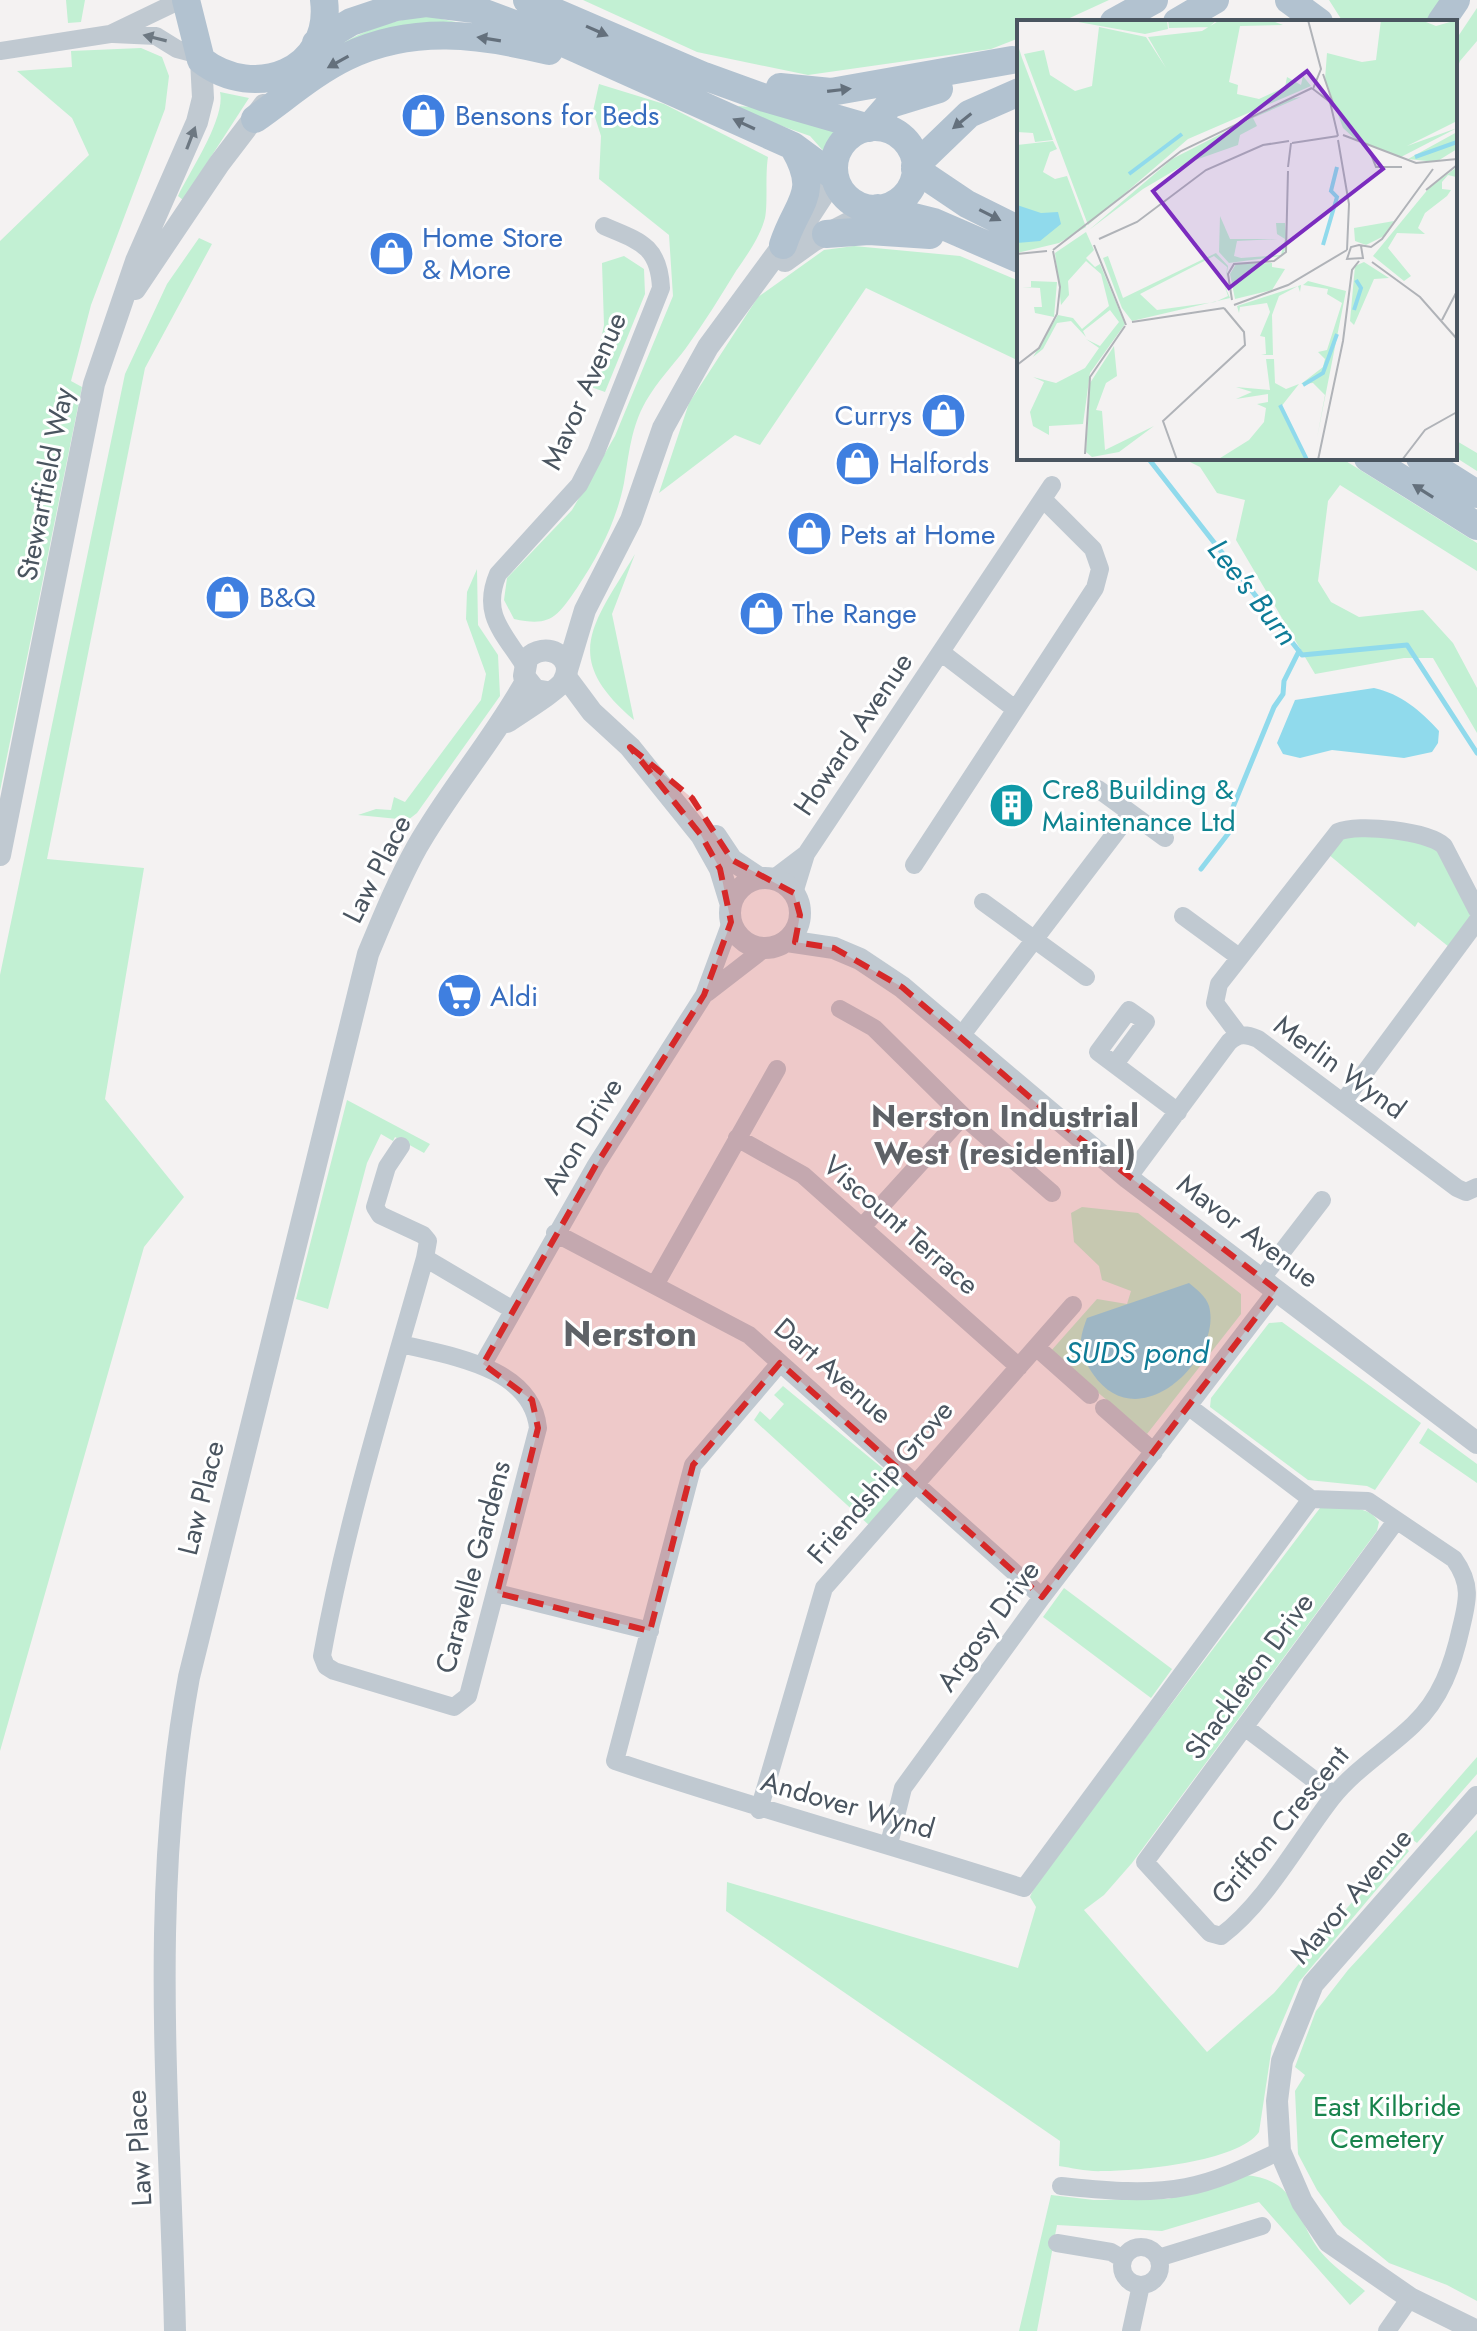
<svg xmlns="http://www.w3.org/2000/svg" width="1477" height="2331" font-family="Jost,sans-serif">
<rect width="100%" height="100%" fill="#f4f2f2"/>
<path fill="#c2f0d3" d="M66 0H85L81 22 68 23Z
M583 0H1109L1061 22H1019V38L991 49 808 75 697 52Z
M1329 0H1442L1425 22H1343Z
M1477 8V41L1460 61 1455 74V41Z
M428 16 470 25C404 25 384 26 323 55 357 33 387 20 428 16Z
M141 48 162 57 169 76 165 109 91 305 71 381 82 387 0 791V241L89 155 72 118 17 71 72 67 71 51Z
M599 84 664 104 768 157C765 175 768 204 765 218 760 237 747 255 736 271 720 297 704 323 686 348 673 365 657 382 646 401 631 427 629 454 624 483 616 522 599 555 577 588 557 617 551 627 514 619L504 600 507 578 572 510 615 436 673 296 669 235 599 179 601 136 593 111Z
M220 92 249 98 183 200 178 196C190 171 226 118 220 92Z
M738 106 751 107 842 134 831 144 827 155 810 136 748 114Z
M199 238 212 244 145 368 47 859 144 868 105 1099 184 1197 144 1247 0 1751V975L125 374 167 284Z
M854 246 960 256 1019 281V361L866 288 760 445 735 435 659 493 689 403 758 297 824 250Z
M624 256 644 269 645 294 605 392 591 387 604 325 602 263Z
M1455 440 1477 453V471L1455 457Z
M1182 458H1341L1477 543V571L1340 485 1328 501 1318 581 1331 602 1359 617 1423 610 1453 643 1477 688V733L1433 658H1404L1315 674 1236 540 1245 500 1217 493 1200 467Z
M635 554 612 614 634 720C560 657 593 625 635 554Z
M477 569 478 625 498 655 500 696 417 813 408 820 358 815 376 809 391 810 394 797 405 802 481 700 486 674 466 619 467 592Z
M1356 834 1427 841 1438 851 1470 912V919L1449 947 1418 922 1415 927 1328 854 1341 839Z
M347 1100 430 1144 424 1153 395 1137 393 1141 381 1134 367 1163 328 1309 296 1299Z
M1082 1207 1138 1213 1241 1294V1314L1147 1434 1050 1352 1097 1299 1127 1304 1131 1291 1102 1280 1099 1266 1074 1242 1071 1213Z
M1282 1322 1421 1423 1375 1490 1367 1486 1308 1480 1210 1407 1211 1398 1269 1323Z
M783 1386 904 1486 870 1526 754 1420 760 1411 770 1420 784 1404 774 1395Z
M1428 1428 1477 1464V1483L1419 1443Z
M1320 1508C1339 1508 1368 1503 1379 1522L1377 1531 1132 1863 1104 1895 1084 1910 1207 2052 1274 1993 1402 1844 1409 1851 1299 1982 1272 2046 1259 2132C1238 2162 1138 2171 1103 2171 1088 2172 1073 2168 1059 2166L1060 2141 726 1911 727 1882 1018 1968 1036 1907 1030 1897 1037 1881Z
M1064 1588 1172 1669 1151 1698 1043 1617Z
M1477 1757V1774L1417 1843 1408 1836Z
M1477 1830V2301L1447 2285 1389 2263 1343 2225 1317 2190 1298 2154 1295 2091 1305 2075 1295 2067 1316 2011 1348 1970Z
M1245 2175C1295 2180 1293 2209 1315 2244 1326 2262 1349 2277 1365 2291L1350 2305 1259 2202 1162 2231 1057 2225 1037 2331H1019L1051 2195 1094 2200 1168 2199Z"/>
<path fill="#90daec" d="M1374 688C1401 694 1420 710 1439 731L1438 743 1432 752 1404 758 1332 750 1300 758 1283 754 1277 743 1295 700Z
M1189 1283C1196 1289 1206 1296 1209 1306 1223 1357 1139 1441 1093 1374 1078 1352 1078 1342 1087 1318Z"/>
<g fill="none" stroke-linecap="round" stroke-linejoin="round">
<path stroke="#90daec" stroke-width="5" d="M1148 458 1302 655 1407 645 1477 753
M1201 869 1234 826 1233 807 1274 707 1283 694 1284 681 1299 651"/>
<path stroke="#c0c9d1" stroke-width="18" d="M113 34 156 36 177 49 196 54
M0 51 110 34 181 0
M942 653 1015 709
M524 665C503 632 481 614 498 574L579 485 596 452 661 288C659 245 639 241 604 226
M1098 789 1165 838
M914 865 1095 588 1100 569 1093 549 1043 499
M773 879 806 854 1052 485
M794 893 806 854
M983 902 1086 977
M1183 916 1239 957
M707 993 765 948
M840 1009 874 1028 963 1116 1052 1193
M1239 1035 1215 1003 1219 984 1338 832C1358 823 1428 831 1444 846L1477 910
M961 1036 1130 814
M1115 1064 1146 1022 1129 1010 1098 1052 1178 1112
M1343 1102 1477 921
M737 1138 803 1175 1019 1367
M401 1146 387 1167 375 1207 380 1215 423 1235 428 1241 425 1258 513 1310
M1128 1178 1229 1042C1239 1033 1246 1034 1258 1039L1457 1188 1466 1192 1477 1187
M863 1226 963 1116
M555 1233 749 1335 1042 1597
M1262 1278 1322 1200
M655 1285 777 1069
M401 1344C450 1356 532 1367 538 1428L468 1696 454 1707 334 1671 326 1666 322 1656C346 1522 388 1389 425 1258
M1036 1347 1090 1395
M780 1363 693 1465 615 1761C751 1807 888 1844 1024 1888L1311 1499
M483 1364 596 1165 704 995 731 922
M1188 1406 1311 1499 1368 1501 1454 1559C1472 1584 1468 1600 1461 1628 1453 1664 1441 1699 1413 1725 1387 1750 1355 1769 1332 1798 1297 1843 1266 1902 1221 1936L1210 1933 1145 1862 1396 1521
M1104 1408 1154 1452
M497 1593 650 1631
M1246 1728 1334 1795
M759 1810 824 1588 1073 1305
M889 1844 903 1788 1042 1597 1277 1290
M1061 2186C1102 2190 1145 2195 1186 2187 1219 2181 1250 2165 1280 2151
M1057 2243 1111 2252 1123 2259
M1122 2266a19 19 0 1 1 38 0a19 19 0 1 1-38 0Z
M1158 2258 1262 2226
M1131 2331 1141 2285
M1387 2331 1410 2298"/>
<path stroke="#c0c9d1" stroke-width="22" d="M785 261 813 241 878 208
M135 289 219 164 264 105
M567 670 585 610 631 520 663 428 708 347 783 245 799 232 835 177
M566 677 592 712 630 747 701 835 720 869 731 905
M507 722C517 715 561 688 564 680 577 656 544 640 527 659L524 676 535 690 547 692
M716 836 732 860 759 878
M0 855 94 384 136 261 197 122 203 98 201 60
M730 913a35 35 0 1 1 70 0a35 35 0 1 1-70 0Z
M787 941 834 948 860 959 902 987 1128 1178 1477 1443
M175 2331C170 2109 148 1898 189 1677L368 954C383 918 398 881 417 847 450 789 494 739 526 681
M1477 2331 1410 2298 1329 2242 1302 2202 1280 2151 1277 2101 1282 2061 1313 1984 1477 1797"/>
<path stroke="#b2c2d0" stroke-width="28" d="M186 0 201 60C255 102 333 71 324 0
M527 0 704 76 765 98 869 128
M1289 0 1319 22
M1114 22 1154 0
M1177 22 1215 0
M1441 22 1456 0
M316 43 351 22 396 7 426 3 474 9 559 41 793 146 835 177
M780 87 831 92 1012 60
M255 119C284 99 313 73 346 57 412 25 480 34 549 51
M834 168a41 41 0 1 1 82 0a41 41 0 1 1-82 0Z
M869 128 890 104 939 89
M915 166 969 114 1019 92
M915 169 967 204 1019 230
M878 208 934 222 1019 259
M826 234 869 231 930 235
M783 245C797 201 821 195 794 148
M1368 458 1477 526
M1420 458 1477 494"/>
</g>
<defs><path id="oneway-solid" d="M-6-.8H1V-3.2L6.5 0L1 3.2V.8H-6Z" transform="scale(2)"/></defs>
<g fill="#64707c">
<use href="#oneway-solid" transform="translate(597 31) rotate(24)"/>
<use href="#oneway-solid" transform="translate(489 39) rotate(-171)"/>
<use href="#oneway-solid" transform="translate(338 62) rotate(151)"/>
<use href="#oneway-solid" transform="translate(839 90) rotate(-7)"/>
<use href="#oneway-solid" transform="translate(962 121) rotate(141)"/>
<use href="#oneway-solid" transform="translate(744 124) rotate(-155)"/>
<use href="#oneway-solid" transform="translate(990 215) rotate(27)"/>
<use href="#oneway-solid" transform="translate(1423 491) rotate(-148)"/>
</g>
<g fill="#6d7882">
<use href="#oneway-solid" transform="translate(155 38) rotate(-166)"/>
<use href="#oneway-solid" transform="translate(191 138) rotate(-69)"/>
</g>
<path fill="#d62828" fill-opacity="0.2" stroke="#d62828" stroke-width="6" stroke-dasharray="16 10" stroke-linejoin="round" d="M630 747 692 798 732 860 794 893 800 915 795 942 834 948 902 987 1061 1124 1277 1290 1042 1597 780 1363 693 1465 650 1631 497 1593 538 1428 532 1400 483 1364 596 1165 704 995 731 922 720 869 701 835Z"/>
<defs>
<symbol id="shop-disc" viewBox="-11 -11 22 22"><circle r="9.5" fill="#3f7fe0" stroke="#fff"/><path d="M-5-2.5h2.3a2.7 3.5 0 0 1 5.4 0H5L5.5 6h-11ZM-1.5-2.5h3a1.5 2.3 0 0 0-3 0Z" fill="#fff"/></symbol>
<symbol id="building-disc" viewBox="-11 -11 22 22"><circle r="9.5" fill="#0f9aa8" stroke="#fff"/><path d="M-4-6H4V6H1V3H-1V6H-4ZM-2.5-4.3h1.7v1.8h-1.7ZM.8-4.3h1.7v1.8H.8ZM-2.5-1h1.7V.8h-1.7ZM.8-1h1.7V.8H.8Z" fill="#fff"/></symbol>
<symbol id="supermarket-disc" viewBox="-11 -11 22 22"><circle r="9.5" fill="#3f7fe0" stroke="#fff"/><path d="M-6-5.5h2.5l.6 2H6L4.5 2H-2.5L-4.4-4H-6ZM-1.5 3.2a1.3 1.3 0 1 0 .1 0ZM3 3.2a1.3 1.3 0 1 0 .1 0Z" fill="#fff"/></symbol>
</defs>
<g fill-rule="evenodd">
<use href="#shop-disc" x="398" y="90" width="51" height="51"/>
<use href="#shop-disc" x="366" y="228" width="51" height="51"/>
<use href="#shop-disc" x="918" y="390" width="51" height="51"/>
<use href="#shop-disc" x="832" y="438" width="51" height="51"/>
<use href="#shop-disc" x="784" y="508" width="51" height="51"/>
<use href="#shop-disc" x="202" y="572" width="51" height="51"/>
<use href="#shop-disc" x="736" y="588" width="51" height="51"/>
<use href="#building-disc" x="986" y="780" width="51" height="51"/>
<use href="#supermarket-disc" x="434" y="970" width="51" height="51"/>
</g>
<g text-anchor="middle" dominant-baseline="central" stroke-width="6" stroke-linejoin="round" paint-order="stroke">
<g font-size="28" fill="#366cbe" stroke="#fff" text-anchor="start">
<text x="455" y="115">Bensons for Beds</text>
<text x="422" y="237">Home Store<tspan x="422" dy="32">&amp; More</tspan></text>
<text x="912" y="415" text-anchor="end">Currys</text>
<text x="889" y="463">Halfords</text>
<text x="840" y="534">Pets at Home</text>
<text x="259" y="597">B&amp;Q</text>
<text x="792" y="613">The Range</text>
<text x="490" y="996">Aldi</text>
</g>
<g font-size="28" fill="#4a5560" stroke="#fff">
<text transform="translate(584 391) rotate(-66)">Mavor Avenue</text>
<text transform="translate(45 484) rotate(-79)">Stewartfield Way</text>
<text transform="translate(853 734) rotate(-56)">Howard Avenue</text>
<text transform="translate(377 869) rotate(-63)">Law Place</text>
<text transform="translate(1340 1067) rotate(36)">Merlin Wynd</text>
<text transform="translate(582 1136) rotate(-59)">Avon Drive</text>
<text transform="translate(901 1225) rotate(41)">Viscount Terrace</text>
<text transform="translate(1248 1231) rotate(37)">Mavor Avenue</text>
<text transform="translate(833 1371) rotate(41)">Dart Avenue</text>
<text transform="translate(880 1482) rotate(-49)">Friendship Grove</text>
<text transform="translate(201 1498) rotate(-76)">Law Place</text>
<text transform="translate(473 1567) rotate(-75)">Caravelle Gardens</text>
<text transform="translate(988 1626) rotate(-54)">Argosy Drive</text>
<text transform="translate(1249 1676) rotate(-54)">Shackleton Drive</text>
<text transform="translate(848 1805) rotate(16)">Andover Wynd</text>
<text transform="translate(1280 1825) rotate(-50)">Griffon Crescent</text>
<text transform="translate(1351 1896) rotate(-49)">Mavor Avenue</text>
<text transform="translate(139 2148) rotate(-93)">Law Place</text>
</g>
<g font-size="28" fill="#0d838f" stroke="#fff" text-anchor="start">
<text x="1042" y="789">Cre8 Building &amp;<tspan x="1042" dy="32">Maintenance Ltd</tspan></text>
</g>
<g font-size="28" fill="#18834c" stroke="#fff">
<text x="1387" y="2106">East Kilbride<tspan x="1387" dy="32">Cemetery</tspan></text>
</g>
<g font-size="30" font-style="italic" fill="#0e7c97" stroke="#fff">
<text transform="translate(1253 592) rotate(52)">Lee's Burn</text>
<text x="1137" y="1352">SUDS pond</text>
</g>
<g font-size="32" font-weight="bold" fill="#5e6267" stroke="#fff">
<text x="1005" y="1116">Nerston Industrial<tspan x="1005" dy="37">West (residential)</tspan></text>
</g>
<g font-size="36" font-weight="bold" fill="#5e6267" stroke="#fff">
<text x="630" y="1333">Nerston</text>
</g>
</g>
<g transform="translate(1017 20)">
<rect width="440" height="440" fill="#f4f2f2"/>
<path d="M50 0H150L151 9 128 14ZM151 0H200L192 7 152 8ZM203 0H253L266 5 223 6 212 62 221 65 220 74 242 79 268 67 270 57 284 65 286 56 294 66 171 119 71 205 7 34 27 30 33 55 58 71 75 66 82 7 129 17 149 48 131 17 185 11ZM364 0H404L419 6 440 0V101L390 126 440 108 384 137 338 119 326 108 308 59 310 33 345 42 359 40ZM0 22 5 38 36 120 18 122 16 113 0 112ZM284 77 236 98 240 106 223 115 221 125 170 143 126 169 72 210 155 139 272 79ZM440 112V129L419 142 391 139ZM36 121 40 129 33 132 26 152 38 159 50 156 69 207 42 223 0 233V125ZM440 147 439 157 431 155 425 162V169L434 170 430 176 408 193 401 208 408 214 380 213 371 228 394 256 387 261 356 236 412 168ZM203 196 213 219H261L220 221 217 236 224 238 264 235 268 219 260 214 259 203H268L270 226 265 236 212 243 202 232ZM377 201 367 216 349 225 338 221 337 208ZM69 212 77 230 69 238 78 247 83 244 108 304 73 353 66 404 32 406V415L16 406 13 392 27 362 16 357 39 363 68 348 82 328 69 319 83 326 102 302 93 290 66 311 69 317 54 301 40 303 26 329 16 337 41 295 56 298 65 309 92 286 84 254 69 241 51 261 52 275 44 285 38 233ZM199 233 211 246 209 259 210 247 197 236 123 274 140 290 198 282 211 276 207 264 213 278 115 301 105 288 86 238 91 236 106 278ZM347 242 372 258 357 259 337 305 333 301 338 246ZM255 243V247L268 249 255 270 218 279 213 254 219 244ZM14 261 40 262 37 297 18 293 17 287H25L23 268 5 267H14ZM291 261 329 271 300 418 308 375 296 363 284 364 306 347 308 339 301 332 310 330 325 283 310 274 311 269 286 265ZM284 265 283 272 281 266 262 276 255 295 256 335H244L249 334 248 317 243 316 253 292 250 283 223 287 222 293 220 286ZM97 326 100 356 89 363 79 390 85 391 88 430 137 406 102 432 75 437 69 432 73 363ZM249 339H257L258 363 269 369 282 364 263 388 291 440H200L232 420 247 402 249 388 240 384 251 382V374L219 379 235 372 219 367 253 370Z" fill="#c2f0d3"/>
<path d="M0 185 24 193 41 192 44 204 23 221 0 223Z" fill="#90daec"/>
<path fill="none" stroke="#90daec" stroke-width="4" d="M398 137 440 122M112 154 165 114M306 225 320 177 314 171 320 147M337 290 344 268 339 260M286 365 306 353 320 314M263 385 290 440"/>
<path fill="none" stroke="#b0b3b8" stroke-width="2" d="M291 0 304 49 296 69 313 82 321 116M306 54 316 83M326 115 399 143 440 139M321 120 332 184 330 230M275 123 321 116M353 132 359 147H385M271 147 274 123M409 170 440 145M82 219 120 202 189 150 246 125 272 121M77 225 109 305M344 226 346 238 330 239 334 227 342 225 354 227 365 219 416 149M36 230 164 131 295 68M0 234 30 231M355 242 403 277 440 319M215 280 211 254 217 244 257 241 269 232 271 151M217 285 271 265 330 230M425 300 440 271M115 302 207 288M0 345 22 328 40 294 43 267 36 231M68 434 73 357 108 306M0 439 76 440M160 440 146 401 228 325 227 312 207 288M301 440 326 321 335 250 342 241M385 440 408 410 440 392"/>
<path fill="#7b2cbf" fill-opacity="0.15" stroke="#7b2cbf" stroke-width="4" d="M290 51 366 149 212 268 136 171Z"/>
<rect width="440" height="440" fill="none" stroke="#4a5560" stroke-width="4"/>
</g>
</svg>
